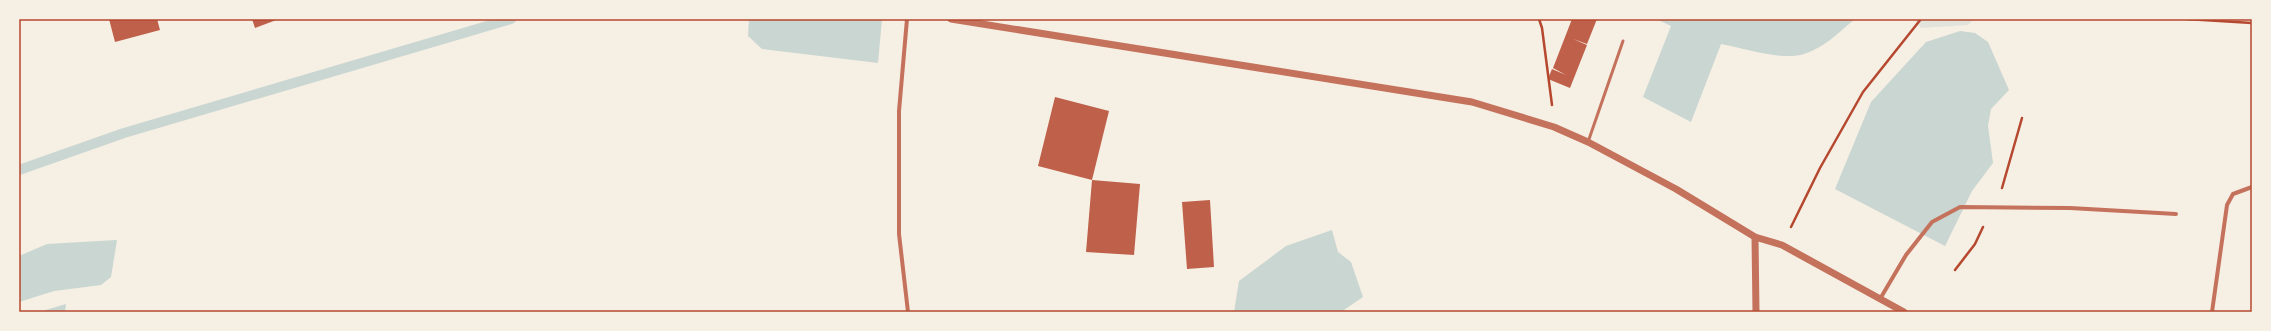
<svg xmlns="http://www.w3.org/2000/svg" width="2271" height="331" font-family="'Times New Roman',serif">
<rect width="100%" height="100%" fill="#f6efe4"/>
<path fill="#e2e4dc" d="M1914 19H1974L1968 25 1921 28Z"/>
<path fill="#c9d6d2" d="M749 19H882L878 63 762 49 748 36Z
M1656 19H1855C1839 32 1824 48 1804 54 1781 61 1744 48 1721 44L1691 122 1643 97 1671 26Z
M1960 31 1975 33 1988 42 2009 90 1991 109 1988 126 1993 163 1972 191 1945 246 1835 189 1871 102 1926 42Z
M1332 230 1338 252 1351 262 1363 297 1341 312H1234L1239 281 1286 246Z
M117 240 111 277 101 285 54 291 19 302V256L47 244Z
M66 304 65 312H39Z"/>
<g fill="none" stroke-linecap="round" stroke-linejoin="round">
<path stroke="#c9d6d2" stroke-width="10" d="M19 170 124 133 511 19"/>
</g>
<path fill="#bf614a" d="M109 19H157L160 30 115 42Z
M252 19H279L255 28Z
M1572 19H1597L1587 44 1573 39 1587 45 1570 88 1548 79 1552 69 1566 75 1553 68Z
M1055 97 1109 111 1092 180 1038 166Z
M1092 180 1140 184 1134 255 1086 252Z
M1210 200 1214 267 1187 269 1182 202Z"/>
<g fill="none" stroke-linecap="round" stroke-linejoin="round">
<path stroke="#b5482f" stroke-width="2.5" d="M1539 19 1542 28 1552 105
M2186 19 2252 23
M2002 188 2022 118
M1791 227 1820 168 1863 92 1921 19
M1955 270 1975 244 1983 227"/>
<path stroke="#c5725c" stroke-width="3" d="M1588 142 1623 41"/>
<path stroke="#c5725c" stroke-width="4" d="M907 19 899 111V234L908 312
M1880 299 1906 255 1932 222 1960 207 2070 208 2176 214
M2212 312 2227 205 2233 194 2252 187"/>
<path stroke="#c5725c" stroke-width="7" d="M951 19 1472 102 1554 127 1588 142 1676 189 1755 237 1782 245 1904 312
M1755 237 1756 312"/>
</g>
<rect width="2271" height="331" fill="none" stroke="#f6efe4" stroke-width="40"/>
<rect x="20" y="20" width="2231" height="291" fill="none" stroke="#b5482f" stroke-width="1.5"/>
</svg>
